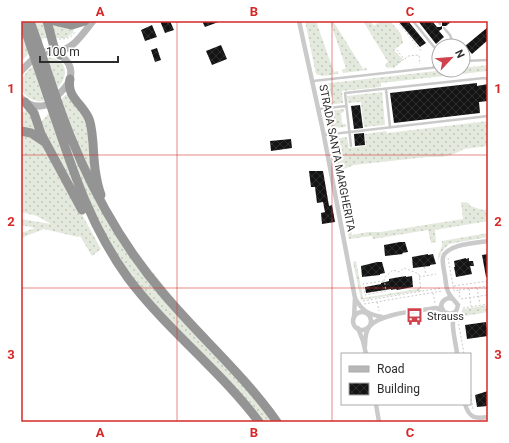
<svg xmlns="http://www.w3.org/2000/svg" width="509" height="443" font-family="Roboto,sans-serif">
<defs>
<pattern id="grass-dots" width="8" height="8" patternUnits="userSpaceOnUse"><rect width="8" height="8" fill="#e3e9dc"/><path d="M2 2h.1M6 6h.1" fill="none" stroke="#c3c8bd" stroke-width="1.8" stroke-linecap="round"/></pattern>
<pattern id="building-cross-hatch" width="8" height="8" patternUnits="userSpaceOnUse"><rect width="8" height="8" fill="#141414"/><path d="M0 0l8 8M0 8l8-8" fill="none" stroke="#2e2e2e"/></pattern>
</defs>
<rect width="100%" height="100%" fill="#fff"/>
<path fill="url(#grass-dots)" d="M35 21H44L49 38H44L41 40Z
M51 21 74 27 73 33 66 38H55Z
M305 21H316L334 72 338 71V74L322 76 316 74Z
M330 21H333L363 69 366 67 367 70 343 73 342 70 346 68Z
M363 21H370L374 26 380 21 391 22 401 34 403 43 394 50 403 60 394 67 387 68 385 64 388 62Z
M21 31 29 54 21 61Z
M46 57C68 58 70 75 57 89Z
M488 65V71L381 83V87L342 91 343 103 327 105 322 84 445 70H463V68Z
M33 66 44 101C31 103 17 93 23 78 25 73 29 69 33 66Z
M382 92 385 125 364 127 361 102 348 103 347 96Z
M68 94 87 120 93 179 84 161 61 100 64 96Z
M344 109V112L341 113 342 124H346V127L332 128 328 111Z
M27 110 30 115 37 131 21 128V113Z
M49 113 76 190 57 158 41 124V122Z
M488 121V146L464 149 454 154 442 157H427L354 165 341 170 340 172 352 235 368 232H381L463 219 461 202 469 203 470 206 483 210 488 209V221L435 230 436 242 431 243 428 230 373 239 372 236 349 239 334 160 341 159V155H338L334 139 346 137 347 138 349 148 366 146 365 134 386 131 387 133Z
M21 133H24L44 146 101 249 92 256 80 236 78 237 44 229 21 238V233L35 228 21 225V219L51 224 37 216 21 212Z
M66 142H68L99 206 274 422H263L159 309 127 271 97 221Z
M488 233V237L449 244 442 251 438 261C437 253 443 249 442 241Z
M356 261 363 298 417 289 420 287V291L361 300 353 262Z
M488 305V312L459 317 463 309Z"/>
<path fill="url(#building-cross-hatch)" d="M160 21H170L174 30 165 33Z
M202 21H221L205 27Z
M398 21H408L426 43 420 47Z
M418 21H432L437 27H440L442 26V22L444 21H452L446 26H442V29L439 31 444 37 436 44Z
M152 25 157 37 145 41 141 30Z
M488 27V40L472 54 465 46Z
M221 45 227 59 212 65 206 51Z
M157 48 161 60 155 62 151 50Z
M477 83V86L488 84V101L479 102 480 113 394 123 390 93Z
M360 105 363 128 354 129 351 106Z
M354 134 364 133 365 145 355 146Z
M291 139 292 148 271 151 270 141Z
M309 171H323L329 206 332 205 335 222 322 224 321 213 325 212 323 202 317 203 315 187H311Z
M400 242H405L408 252 402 253 403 254 385 256 384 245Z
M428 254V255L433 254 436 264 430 265V266L413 268 412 257Z
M488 254V277H486L482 255Z
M466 258V259L469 258V261H473L474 266H470L472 274 456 277 454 267H455L454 261Z
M377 262H382L385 273 380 274V275L362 277 361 266Z
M406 276V277L412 276 413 287 397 290 396 289 391 290V289L366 293 365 287 381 284V283L389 281V279L394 278Z
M486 322 488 336 467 339 465 325Z
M488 391V406L477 407 475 395Z"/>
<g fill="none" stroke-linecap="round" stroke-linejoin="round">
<path stroke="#cacaca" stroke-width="1" stroke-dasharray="2 2" stroke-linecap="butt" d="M397 21 422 52
M59 39C66 39 72 38 75 32
M72 58 74 52
M405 59 408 56 419 55 420 64
M393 68 404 59 396 49
M321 83 325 104
M327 112 332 131
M333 156 335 148 333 138
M448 258 454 291 459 290 460 299
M424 267 426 275
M419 277 436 274
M384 281 363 284 365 295 386 291 384 278 393 270 399 272 404 268 419 274 421 291
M454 286 488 281
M486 287 488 299
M477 288 480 304
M469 289 471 306
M459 290 488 286
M433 293 435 303
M461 299 487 295
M363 301 441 288
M377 302 379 311
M364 304 442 291
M463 308 488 304
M458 320 464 354
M470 391 473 409"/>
<path stroke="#cacaca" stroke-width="2.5" d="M413 21 435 48 439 51
M438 21 440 24
M444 28 450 35 454 46
M451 46V40
M463 61 488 60
M433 67 439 64
M313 81 439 67
M386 89 390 127
M319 109 346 106
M324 135 488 116
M351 146 345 93 484 78 488 79"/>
<path stroke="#cacaca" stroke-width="4.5" d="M299 21 323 131 355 298 354 318
M355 298C362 311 368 314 382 317
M453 299C446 292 446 284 445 276 444 270 442 263 443 257 447 244 476 243 488 241
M455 312 450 314 444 312 441 306C442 300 447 297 453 299L458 305C457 311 453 315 453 321 452 331 456 343 457 354
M353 321a9 9 0 1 1 18 0a9 9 0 1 1-18 0Z
M358 328 363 341 366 354
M365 346C365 340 365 331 370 326 381 313 419 311 436 308L442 310
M376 404 379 422
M465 404C469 418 475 419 488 417"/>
<path stroke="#b7b7b7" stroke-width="7" d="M45 52C61 50 76 65 69 81 67 86 63 90 59 94
M54 52C72 52 83 33 93 21
M21 71 31 61
M21 98C28 105 36 108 46 105"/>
<path stroke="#949494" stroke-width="9" d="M22 21 31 47
M30 21 37 41
M47 21 54 47 60 55
M55 21 72 25 85 21
M70 79C66 97 83 104 89 119 92 127 92 135 93 143 94 161 95 178 101 195
M25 102 34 113 41 134 82 210
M60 109C84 176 116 238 163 293 200 337 244 375 277 422
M54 115C74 174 91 227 128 278 167 330 220 370 259 422
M21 131 31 133 43 141"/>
<path stroke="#949494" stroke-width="9" d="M37 41 60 109
M31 47 54 115"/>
</g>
<path fill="none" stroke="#d62828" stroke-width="1" stroke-opacity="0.55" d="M177 21V422M332 21V422M21 155H488M21 288H488"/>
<defs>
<symbol id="bus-bare" viewBox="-9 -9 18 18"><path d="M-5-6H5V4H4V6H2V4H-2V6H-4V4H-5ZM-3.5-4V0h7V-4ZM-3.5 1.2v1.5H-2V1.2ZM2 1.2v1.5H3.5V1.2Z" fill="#d0434c" stroke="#fff" stroke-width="2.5" paint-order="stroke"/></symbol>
</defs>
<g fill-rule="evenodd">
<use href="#bus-bare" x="402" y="304" width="25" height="25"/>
</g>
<g text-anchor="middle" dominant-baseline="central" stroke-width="4" stroke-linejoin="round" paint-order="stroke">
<g font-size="11" fill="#2d2d2d" stroke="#fff">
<text transform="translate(337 158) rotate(79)">STRADA SANTA MARGHERITA</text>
</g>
<g font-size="11" fill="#2d2d2d" stroke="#fff" text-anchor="start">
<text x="427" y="316">Strauss</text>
</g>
</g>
<rect width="509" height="443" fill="none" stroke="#ffffff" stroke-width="44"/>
<rect x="341" y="353" width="130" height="52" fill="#ffffff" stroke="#ababab"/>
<rect x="349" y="366" width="20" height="6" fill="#b7b7b7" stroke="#ababab"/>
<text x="377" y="373" font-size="12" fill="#2d2d2d">Road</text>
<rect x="349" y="383" width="20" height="12" fill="url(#building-cross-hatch)" stroke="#ababab"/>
<text x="377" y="393" font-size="12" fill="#2d2d2d">Building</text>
<g transform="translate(451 58) rotate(64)"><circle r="19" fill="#ffffff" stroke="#ababab"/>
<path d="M0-3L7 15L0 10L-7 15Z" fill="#d0434c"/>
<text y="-6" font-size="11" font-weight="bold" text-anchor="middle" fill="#2d2d2d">N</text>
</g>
<path d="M40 56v6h78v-6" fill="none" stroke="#2d2d2d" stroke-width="2"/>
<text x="46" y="56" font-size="12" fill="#2d2d2d" stroke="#ffffff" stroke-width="3" paint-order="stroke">100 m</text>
<rect x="22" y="22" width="465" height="399" fill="none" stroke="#d62828" stroke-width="1.5"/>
<g font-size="13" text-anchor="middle" font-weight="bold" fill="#d62828">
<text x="100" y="16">A</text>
<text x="254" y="16">B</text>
<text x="410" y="16">C</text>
<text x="11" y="93">1</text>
<text x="498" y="93">1</text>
<text x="11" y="226">2</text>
<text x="498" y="226">2</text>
<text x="11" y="359">3</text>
<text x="498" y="359">3</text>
<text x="100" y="437">A</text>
<text x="254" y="437">B</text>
<text x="410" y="437">C</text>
</g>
</svg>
